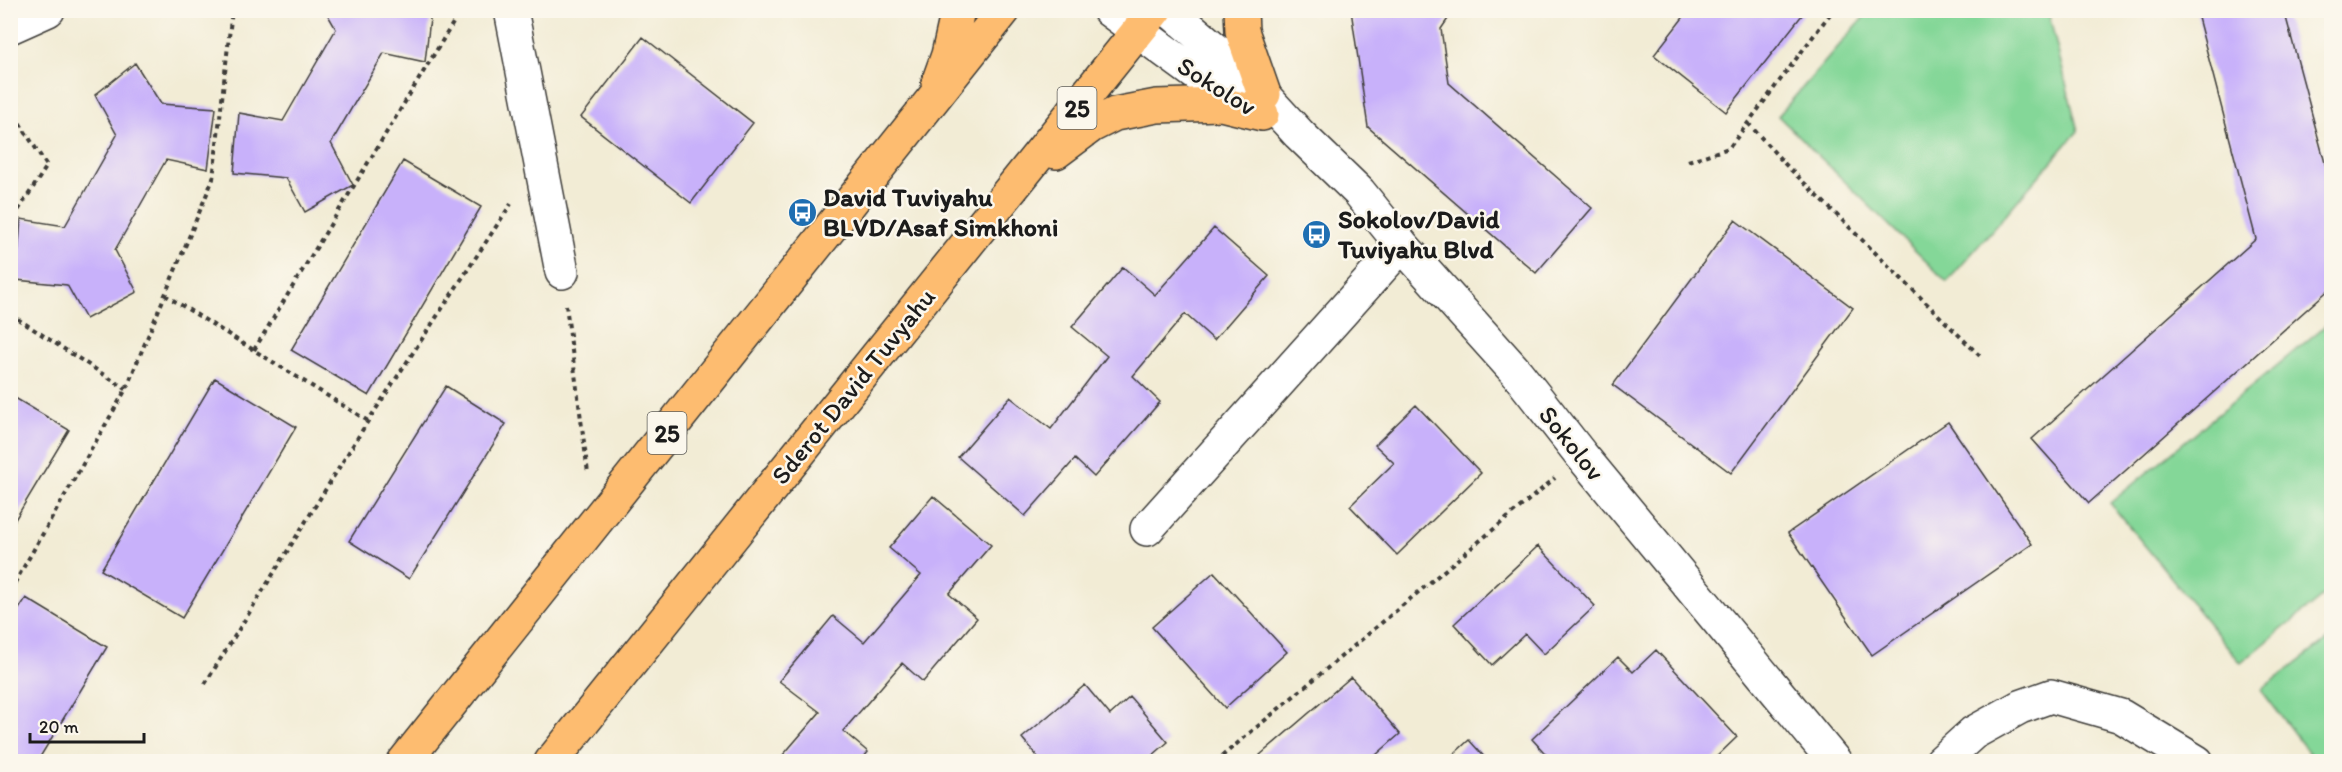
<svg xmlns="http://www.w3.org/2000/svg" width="2342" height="772" font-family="Itim,sans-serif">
<rect width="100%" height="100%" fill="#fbf7ec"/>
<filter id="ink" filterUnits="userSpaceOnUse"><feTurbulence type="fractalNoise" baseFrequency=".0167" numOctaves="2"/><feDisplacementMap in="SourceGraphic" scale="12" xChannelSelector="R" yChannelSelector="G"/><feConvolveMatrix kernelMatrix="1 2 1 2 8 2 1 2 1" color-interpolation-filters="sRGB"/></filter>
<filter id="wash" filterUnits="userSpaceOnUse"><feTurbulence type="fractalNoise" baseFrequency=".008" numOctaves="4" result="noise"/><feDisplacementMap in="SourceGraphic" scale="24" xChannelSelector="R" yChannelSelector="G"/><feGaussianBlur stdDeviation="1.35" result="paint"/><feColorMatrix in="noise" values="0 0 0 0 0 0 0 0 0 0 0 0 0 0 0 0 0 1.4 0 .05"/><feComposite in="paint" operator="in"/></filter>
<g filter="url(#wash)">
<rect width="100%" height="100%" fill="#f2ecd5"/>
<path fill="#84d798" stroke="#507a5a" stroke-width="1.5" d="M1869 11H2048L2078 131 1947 282 1778 116Z
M2331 321V589L2241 663 2110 503Z
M2331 637V761H2315L2261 690Z"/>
<g id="blocks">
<path fill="#c8b1fa" d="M325 10H431L425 62 384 53 331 143 353 185 305 212 286 178 234 173 239 113 283 121 336 29Z
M1351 10H1454L1441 29 1449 83 1592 208 1536 273 1368 127Z
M1689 10H1806L1726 112 1654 55Z
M2196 10H2284L2332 189V287L2089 503 2032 439 2256 239Z
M643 37 753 123 691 203 581 117Z
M135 63 161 104 216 108 208 169 166 160 115 250 137 292 86 319 67 285 16 280 21 219 65 226 117 135 95 95Z
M403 161 481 207 369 396 291 350Z
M1735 220 1853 308 1731 473 1613 385Z
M1214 228 1269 276 1214 340 1185 314 1133 376 1160 402 1094 477 1075 459 1025 516 958 457 1010 397 1051 429 1107 356 1072 327 1123 267 1155 295Z
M215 378 296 427 182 618 101 570Z
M446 386 506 424 409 579 349 541Z
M10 395 69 430 10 528Z
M1416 405 1481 473 1397 555 1350 506 1394 463 1375 445Z
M1948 422 2032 544 1872 655 1788 533Z
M933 496 991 545 949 594 977 618 923 682 902 663 843 731 868 752 860 762H777L820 712 779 681 833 616 864 642 921 575 889 548Z
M1538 546 1595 606 1544 654 1525 634 1492 665 1454 624Z
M1214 572 1287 652 1225 708 1152 627Z
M26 598 107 647 37 762H18L10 757V623Z
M1656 650 1737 737 1711 762H1553L1532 739 1618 657 1633 672Z
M1351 677 1400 734 1368 762H1266L1260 755Z
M1085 685 1110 715 1130 697 1168 742 1145 762H1042L1022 738Z
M1469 740 1489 762H1445Z"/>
</g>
</g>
<g filter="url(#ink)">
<use href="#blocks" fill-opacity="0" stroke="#3c3b38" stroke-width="1.5"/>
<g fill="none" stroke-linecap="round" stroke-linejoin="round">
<defs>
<path id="minor" d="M511 10 562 272
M1109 10 1225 95 1253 110
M1169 10 1242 72 1299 134 1359 192 1402 245 1517 373 1582 456 1835 762
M10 27 48 10
M1147 529 1402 245
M1941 762 1973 733 2020 707 2051 696 2121 716 2197 762"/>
<path id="highway" d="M1241 10 1242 31 1264 94
M938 83 948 55 958 10
M1056 152 1091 126 1115 114 1157 106 1221 104 1262 114
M404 762 1004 10
M551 762 1155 10"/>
</defs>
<use href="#minor" stroke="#3c3b38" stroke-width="36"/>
<use href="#highway" stroke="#3c3b38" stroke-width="36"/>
<path stroke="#3c3b38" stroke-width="4" stroke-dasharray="4.5 4.5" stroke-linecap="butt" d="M10 108 47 166 10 223
M1748 123 1785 164 1980 356
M1688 161 1729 148 1833 10
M165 295 368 421
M566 305 588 473
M10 314 126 389
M254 350 461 10
M10 591 126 389 213 179 232 10
M205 684 368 421 511 204
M1215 762 1555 478"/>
<use href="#minor" stroke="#fff" stroke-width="33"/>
<use href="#highway" stroke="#fdbc6f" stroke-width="33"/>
</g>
</g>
<defs>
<symbol id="bus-disc" viewBox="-11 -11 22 22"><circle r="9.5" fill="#1f6fb2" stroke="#fbf7ec"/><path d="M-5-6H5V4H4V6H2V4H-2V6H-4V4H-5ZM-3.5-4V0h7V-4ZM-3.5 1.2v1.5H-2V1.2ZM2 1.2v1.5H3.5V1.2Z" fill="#fff"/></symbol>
</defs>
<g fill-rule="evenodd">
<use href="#bus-disc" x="786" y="196" width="33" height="33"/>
<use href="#bus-disc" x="1300" y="218" width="33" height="33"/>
</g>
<g text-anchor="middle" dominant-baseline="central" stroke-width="5" stroke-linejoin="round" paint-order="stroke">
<g fill="#fbf7ec" stroke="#5f5e5a" stroke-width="1.5">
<rect x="1057.5" y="87" width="39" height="42" rx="4.5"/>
<rect x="647.5" y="412" width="39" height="42" rx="4.5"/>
</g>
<g font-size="24" font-weight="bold" fill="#1c1c1c">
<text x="1077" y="108">25</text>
<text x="667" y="433">25</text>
</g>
<g font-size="26" fill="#1c1c1c" stroke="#fbf7ec">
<text transform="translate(1217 86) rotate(32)">Sokolov</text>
<text transform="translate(853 386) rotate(-51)">Sderot David Tuvyahu</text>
<text transform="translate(1572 443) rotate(51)">Sokolov</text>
</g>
<g font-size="26" font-weight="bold" fill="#1c1c1c" stroke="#fbf7ec" text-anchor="start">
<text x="823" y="197">David Tuviyahu<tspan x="823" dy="30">BLVD/Asaf Simkhoni</tspan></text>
<text x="1338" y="219">Sokolov/David<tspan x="1338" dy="30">Tuviyahu Blvd</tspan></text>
</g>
</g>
<rect width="2342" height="772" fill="none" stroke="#fbf7ec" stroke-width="36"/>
<path d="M30 733v9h114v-9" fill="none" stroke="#1c1c1c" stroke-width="3"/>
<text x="39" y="733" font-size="18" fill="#1c1c1c" stroke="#fbf7ec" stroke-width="4.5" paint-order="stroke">20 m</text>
</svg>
